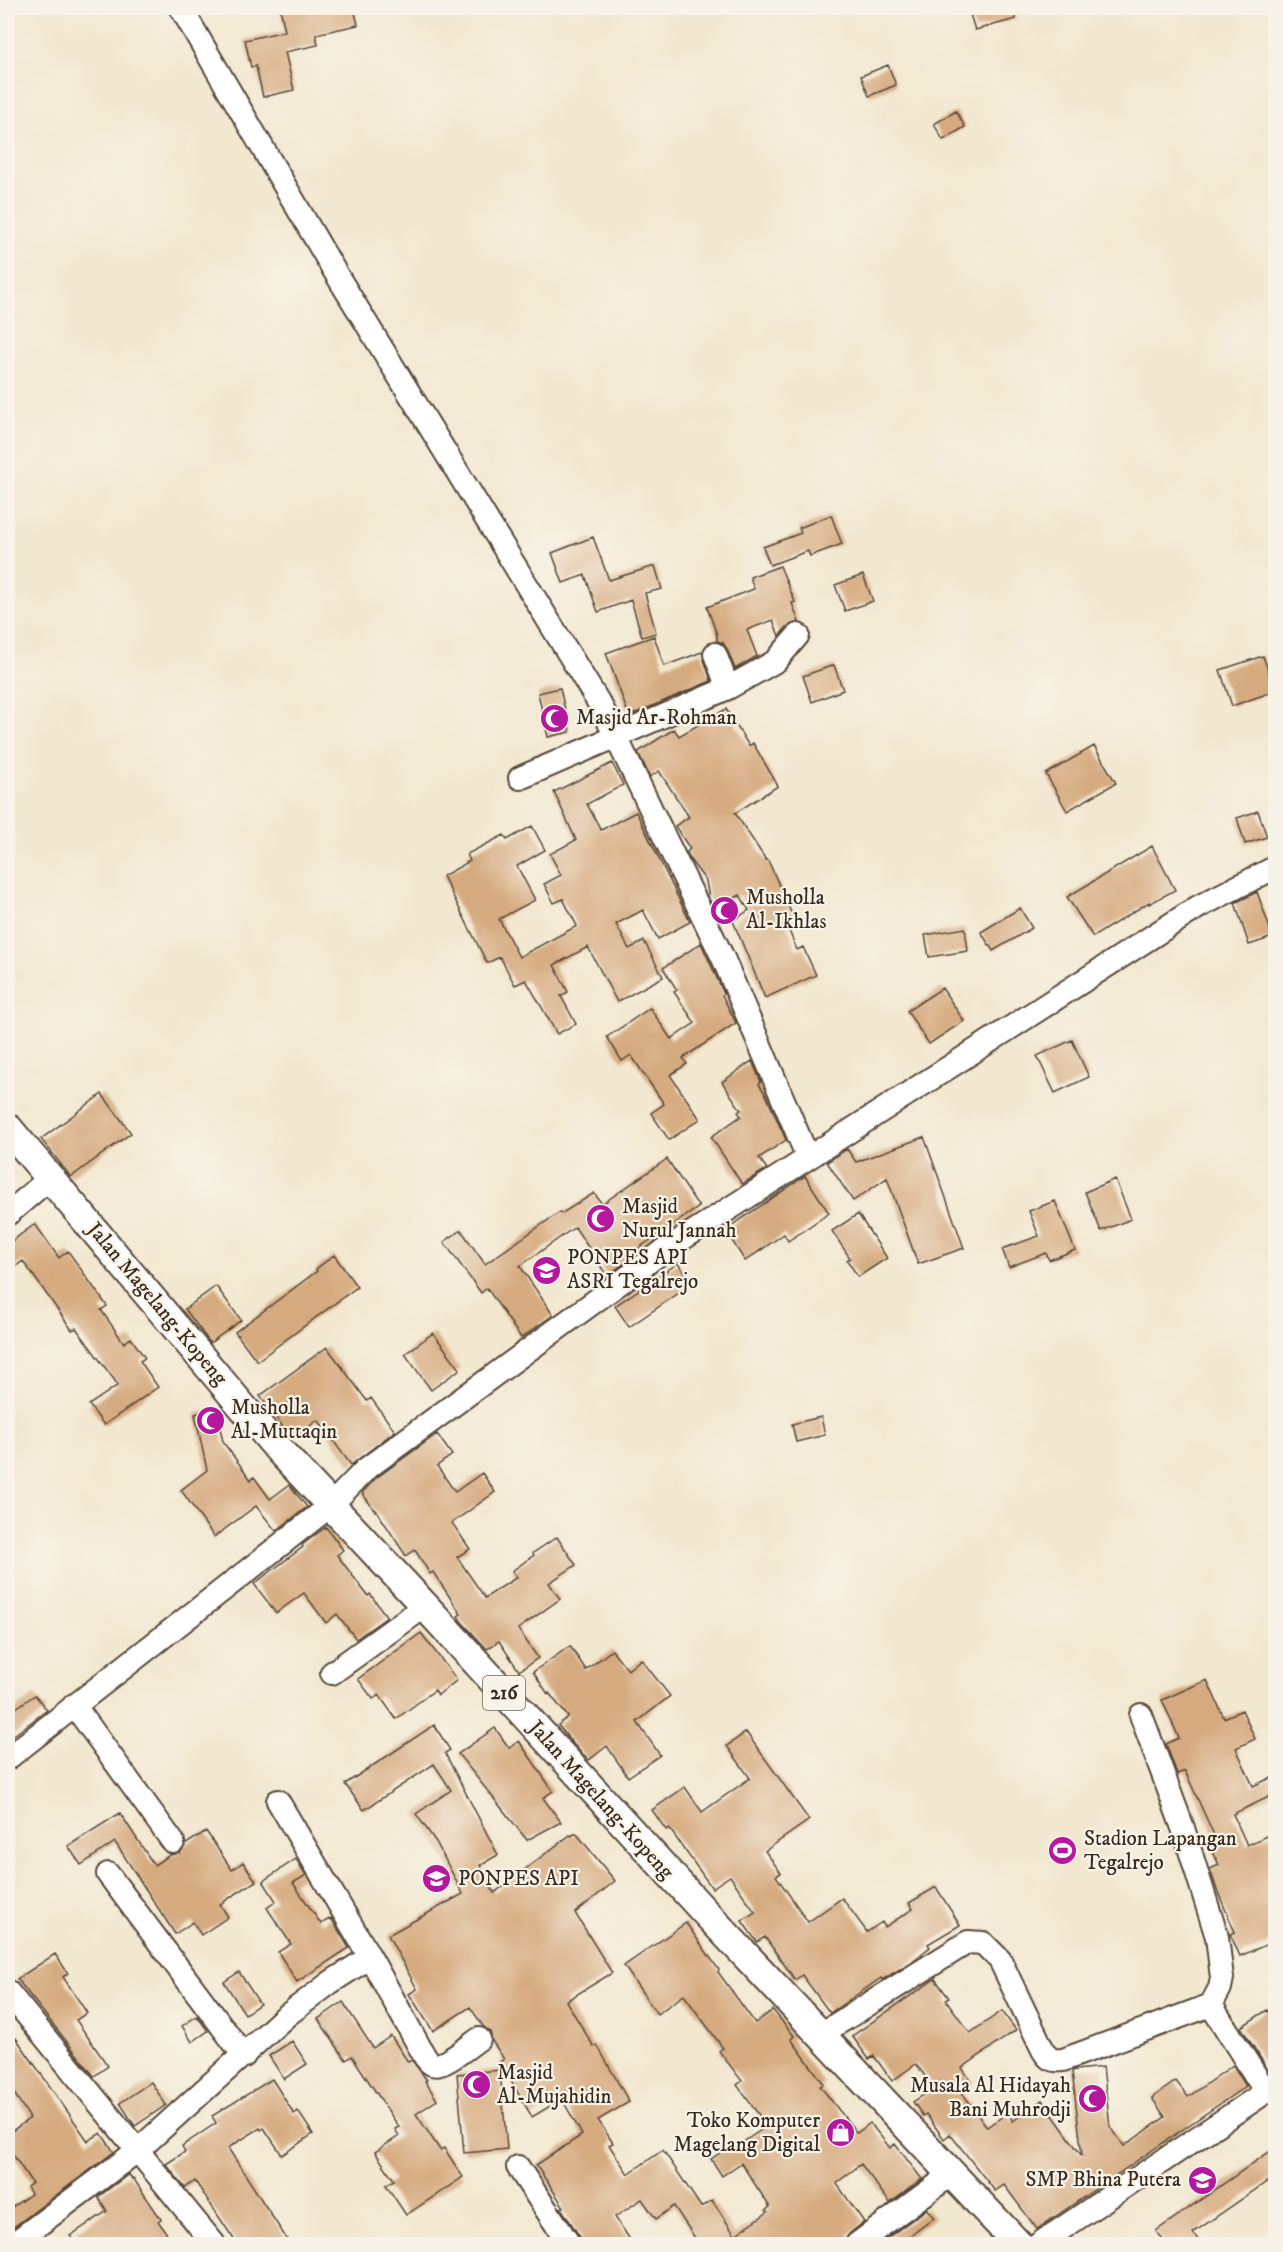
<svg xmlns="http://www.w3.org/2000/svg" width="1283" height="2252" font-family="'IM FELL DW Pica',serif">
<rect width="100%" height="100%" fill="#f7f3e8"/>
<filter id="ink" filterUnits="userSpaceOnUse"><feTurbulence type="fractalNoise" baseFrequency=".0167" numOctaves="2"/><feDisplacementMap in="SourceGraphic" scale="12" xChannelSelector="R" yChannelSelector="G"/><feConvolveMatrix kernelMatrix="1 2 1 2 8 2 1 2 1" color-interpolation-filters="sRGB"/></filter>
<filter id="wash" filterUnits="userSpaceOnUse"><feTurbulence type="fractalNoise" baseFrequency=".008" numOctaves="4" result="noise"/><feDisplacementMap in="SourceGraphic" scale="24" xChannelSelector="R" yChannelSelector="G"/><feGaussianBlur stdDeviation="1.35" result="paint"/><feColorMatrix in="noise" values="0 0 0 0 0 0 0 0 0 0 0 0 0 0 0 0 0 1.4 0 .05"/><feComposite in="paint" operator="in"/></filter>
<g filter="url(#wash)">
<rect width="100%" height="100%" fill="#f2e7cf"/>
<g id="blocks">
<path fill="#d6aa7f" d="M280 8H354L358 25 316 34 318 45 285 52 294 90 263 97 256 66 251 67 245 40 285 31Z
M968 8H1013L1016 19 975 30Z
M888 65 896 85 869 96 861 76Z
M956 111 965 127 943 140 934 124Z
M831 515 842 544 810 556 808 551 770 565 763 547 801 533 799 528Z
M593 537 609 580 655 566 662 589 645 593 656 633 642 637 631 600 598 612 585 575 563 583 552 553Z
M780 566 795 602 792 603 799 622 788 626 779 636 773 620 747 630 757 656 735 669 727 649 723 643 717 641V635L707 607 754 589 750 577Z
M863 575 873 601 845 611 835 585Z
M654 636 664 666 702 652 711 681 629 716 606 653Z
M1263 656 1275 691 1232 706 1220 670Z
M834 665 843 690 812 702 803 676Z
M560 688 570 732 548 737 538 693Z
M726 709 749 746 753 743 778 786 735 813 766 860H768L793 917 785 921 797 950 803 947 816 975 765 998 733 921 749 910 740 895 714 909 709 899 706 881 691 861 687 852 690 849 675 826 689 817 659 771 650 777 638 752 674 729 679 736Z
M1094 746 1116 783 1067 811 1046 774Z
M612 763 623 785 587 804 601 830 636 812 690 922 658 939 643 910 616 924 629 949 644 941 663 977 617 1002 588 947 554 965 568 992 561 996 576 1024 557 1034 526 980 515 985 500 957 487 963 443 876 470 861 467 854 504 835 507 840 532 826 545 850 517 866 535 900 499 919 519 957 577 926 563 899 554 903 544 884 561 875 550 854 576 840 554 792Z
M1258 811 1267 837 1245 844 1237 818Z
M1152 846 1175 890 1149 904V902L1093 937 1067 897Z
M1257 892 1273 937 1249 945 1235 903Z
M1020 908 1032 928 993 951 981 932Z
M965 928 968 951 929 957 925 935Z
M701 943 724 994 722 995 736 1023 683 1058 687 1064 670 1075 700 1119 669 1140 651 1113 664 1104 631 1055 622 1061 607 1037 650 1008 671 1039 695 1023 674 992 677 990 663 968Z
M942 988 964 1021 929 1044 907 1011Z
M1072 1040 1089 1077 1055 1093 1037 1056Z
M752 1061 761 1082 759 1084 766 1095 786 1140 759 1158 767 1169 742 1184 711 1137 741 1116 738 1112 741 1110 722 1082Z
M102 1094 131 1133 71 1177 41 1139Z
M924 1137 964 1248 918 1264 887 1178 853 1201 827 1162 847 1149 856 1162Z
M667 1159 699 1207 633 1252 635 1255 607 1276 575 1227 520 1266 553 1315 521 1338 487 1288 481 1293 444 1242 461 1230 485 1264 560 1212 561 1214 594 1193 602 1204Z
M805 1176 829 1213 788 1241 784 1234 745 1261 725 1230Z
M1115 1179 1131 1219 1101 1231 1085 1192Z
M1055 1201 1075 1250 1049 1260 1046 1253 1009 1267 1002 1249 1039 1236 1029 1211Z
M858 1214 887 1258 858 1277 847 1260 850 1258 832 1231Z
M35 1224 59 1258 68 1251 107 1306 101 1310 124 1343 131 1338 145 1358 140 1361 158 1387 104 1425 89 1405 118 1385 76 1328 72 1330 23 1261 8 1272V1244Z
M334 1255 357 1287 257 1361 235 1332 317 1271 316 1269Z
M678 1263 692 1284 629 1327 615 1306Z
M216 1286 241 1320 210 1343 185 1309Z
M433 1333 460 1369 431 1390 405 1354Z
M327 1347 367 1401 371 1398 395 1431 351 1465 318 1420 292 1439 260 1396Z
M216 1409 223 1442 251 1480 254 1477 270 1499 289 1485 307 1507 276 1531 256 1506 214 1537 181 1490 207 1470 195 1414Z
M821 1417 825 1435 796 1442 792 1424Z
M437 1434 452 1455 437 1466 455 1492 482 1473 495 1492 452 1523 470 1549 457 1557 485 1598 517 1577 512 1571 534 1555 533 1553 557 1537 576 1565 549 1583 560 1599 518 1629 538 1658 519 1671 499 1641 487 1649 461 1621 458 1616 461 1614 433 1572 430 1574 415 1550 406 1556 376 1510 375 1511 362 1493 375 1479Z
M326 1527 343 1550 337 1555 368 1596 370 1594 387 1617 356 1639 337 1614 326 1623 304 1593 276 1613 254 1584 303 1547 302 1545Z
M421 1633 457 1680 438 1695 435 1690 396 1719 379 1695 373 1699 358 1679Z
M570 1646 586 1670 612 1650 628 1670 641 1659 670 1696 637 1722 660 1755 628 1777 607 1746 589 1760 574 1745 558 1725 568 1717 549 1693 548 1694 533 1672Z
M1207 1680 1224 1718 1242 1710 1255 1739 1236 1748 1253 1786 1275 1776V1794L1233 1814 1247 1845 1275 1832V1941L1240 1956 1230 1934 1235 1932 1217 1890 1210 1869 1219 1865 1207 1838 1214 1835 1185 1771 1177 1774 1166 1744 1179 1738 1162 1700Z
M35 1695 47 1710 14 1735 8 1727V1696L16 1708Z
M434 1725 450 1750 445 1753 498 1855 480 1865 494 1893 570 1835 571 1836 576 1833 615 1881 575 1913 612 1973 566 2001 594 2047 597 2045 629 2102 598 2120 613 2143 609 2145 628 2174 663 2150 701 2207 712 2200 735 2235 768 2212 766 2210 770 2207 741 2163 722 2176 711 2159 726 2149 728 2152 767 2126 737 2085 742 2081 719 2051 723 2048 684 1995 657 2014 624 1966 686 1923 719 1970 718 1972 755 2023 773 2010 794 2036 791 2039 824 2084 820 2086 857 2133 870 2123 890 2148 895 2144 922 2179 890 2203 861 2164 838 2182 837 2184 864 2222 849 2234 844 2244H699L674 2206 656 2219 642 2199 615 2217 633 2244H582L580 2237 561 2208 564 2207 536 2165 582 2135 562 2099 532 2117 500 2062 504 2059 492 2041 490 2032 483 2026 470 2007 433 2031 409 1994 417 1989 388 1935 463 1894 436 1842 416 1814 451 1790 434 1764 364 1810 345 1784Z
M495 1728 509 1748 519 1741 553 1791 543 1798 561 1822 527 1840 458 1754Z
M746 1732 809 1820 765 1851 781 1873 776 1876 808 1922 842 1898 867 1932 882 1922 885 1927 913 1909 909 1903 936 1887 960 1925 928 1944 930 1947 910 1963 882 1980 881 1978 830 2013 802 1975 795 1980 765 1937 757 1942 742 1921 755 1912 730 1876 712 1888 669 1828 666 1830 652 1810 685 1787 702 1812 750 1778 727 1746Z
M120 1813 154 1865 170 1855 180 1853 186 1844 206 1831 232 1870 243 1862 256 1881 220 1904 228 1917 201 1935 193 1922 175 1934 115 1842 81 1865 68 1846Z
M296 1859 306 1875 293 1883 321 1924 331 1918 349 1948 297 1982 278 1952 291 1944 267 1908 276 1901 263 1881Z
M55 1954 68 1973 63 1977 87 2013 76 2020 108 2066 94 2076 17 1979Z
M239 1972 260 2004 245 2014 224 1982Z
M935 1979 949 1998 946 2000 970 2033 1002 2011 1016 2030 962 2068 972 2082 960 2090 987 2127 1008 2113 1013 2121 1042 2100 1082 2156 1072 2071 1076 2070 1103 2067 1110 2126 1124 2146 1165 2117 1152 2098 1176 2081 1188 2097 1233 2065 1246 2086 1037 2229 1004 2185 995 2191 950 2134 944 2139 926 2114 923 2116 913 2102 934 2088 916 2064 892 2081 874 2056 869 2059 852 2036Z
M343 2002 373 2048 391 2036 408 2062 412 2060 423 2075 427 2080 425 2081 437 2100 416 2114 440 2150 444 2148 463 2177 406 2215 386 2185 394 2180 375 2152 399 2136 395 2129 399 2127 352 2056 346 2060 318 2019Z
M1267 2010 1275 2022V2065L1268 2070 1241 2027Z
M197 2016 208 2031 192 2042 182 2026Z
M16 2038 88 2141 101 2133 114 2152 8 2231V2210L31 2194 27 2187 32 2183 8 2147V2134L30 2118 8 2084V2044Z
M292 2041 307 2064 284 2079 269 2056Z
M500 2070 507 2149 464 2153 457 2074Z
M272 2079 294 2114 298 2111 313 2134 282 2155 264 2128 261 2130 260 2128 228 2148 290 2244H237L195 2181 185 2188 166 2164 185 2152 182 2146 216 2123 212 2116Z
M151 2082 166 2105 135 2126 120 2103Z
M1275 2148V2176L1193 2233 1201 2244H1166L1156 2231Z
M129 2174 132 2179 133 2178 161 2219 158 2221 174 2244H76L70 2236 107 2211 98 2197Z
M927 2209 934 2218 899 2244H879Z"/>
</g>
</g>
<g filter="url(#ink)">
<use href="#blocks" fill-opacity="0" stroke="#564639" stroke-width="1.5"/>
<g fill="none" stroke-linecap="round" stroke-linejoin="round">
<defs>
<path id="minor" d="M181 8 335 272 602 708 723 958 808 1158
M728 688 776 661 798 635
M520 778 728 688 715 654
M8 1214 51 1177
M332 1673 425 1606
M74 1705 173 1842
M1141 1715 1183 1828 1217 1937 1222 1978 1220 1988 1211 2005
M8 1758 330 1506 366 1469 662 1252 1198 907 1276 867
M108 1874 244 2056
M370 1957 425 2057C427 2059 429 2063 432 2064 441 2070 470 2045 479 2039
M8 1992 214 2244
M1211 2005 1266 2092
M821 2034 968 1942 983 1943 1000 1960 1043 2050C1049 2060 1052 2061 1063 2060L1211 2005
M518 2167 569 2244
M13 2244 137 2151 286 2016 331 1982 370 1957 278 1801
M857 2244 953 2173
M1039 2244 1276 2085"/>
<path id="major" d="M8 1128 279 1450 425 1606 702 1909 1018 2244"/>
</defs>
<use href="#minor" stroke="#564639" stroke-width="26"/>
<use href="#major" stroke="#564639" stroke-width="32"/>
<use href="#minor" stroke="#fff" stroke-width="22"/>
<use href="#major" stroke="#fff" stroke-width="28"/>
</g>
</g>
<defs>
<symbol id="mosque-disc" viewBox="-11 -11 22 22"><circle r="9.5" fill="#b5179e" stroke="#f7f3e8"/><path d="M3.5-4.9A6 6 0 1 0 3.5 4.9A5 5 0 1 1 3.5-4.9Z" fill="#fff"/></symbol>
<symbol id="school-disc" viewBox="-11 -11 22 22"><circle r="9.5" fill="#b5179e" stroke="#f7f3e8"/><path d="M0-5L7-2L0 1L-7-2ZM-4 1L0 2.5L4 1V4Q0 6-4 4Z" fill="#fff"/></symbol>
<symbol id="stadium-disc" viewBox="-11 -11 22 22"><circle r="9.5" fill="#b5179e" stroke="#f7f3e8"/><path d="M0-5a6.5 5 0 1 0 0 10a6.5 5 0 1 0 0-10ZM-3.5-1.8h7v3.6h-7Z" fill="#fff"/></symbol>
<symbol id="shop-disc" viewBox="-11 -11 22 22"><circle r="9.5" fill="#b5179e" stroke="#f7f3e8"/><path d="M-5-2.5h2.3a2.7 3.5 0 0 1 5.4 0H5L5.5 6h-11ZM-1.5-2.5h3a1.5 2.3 0 0 0-3 0Z" fill="#fff"/></symbol>
</defs>
<g fill-rule="evenodd">
<use href="#mosque-disc" x="538" y="702" width="33" height="33"/>
<use href="#mosque-disc" x="708" y="894" width="33" height="33"/>
<use href="#mosque-disc" x="584" y="1202" width="33" height="33"/>
<use href="#school-disc" x="530" y="1254" width="33" height="33"/>
<use href="#mosque-disc" x="194" y="1404" width="33" height="33"/>
<use href="#stadium-disc" x="1046" y="1834" width="33" height="33"/>
<use href="#school-disc" x="420" y="1862" width="33" height="33"/>
<use href="#mosque-disc" x="460" y="2068" width="33" height="33"/>
<use href="#mosque-disc" x="1076" y="2082" width="33" height="33"/>
<use href="#shop-disc" x="824" y="2116" width="33" height="33"/>
<use href="#school-disc" x="1186" y="2164" width="33" height="33"/>
</g>
<g text-anchor="middle" dominant-baseline="central" stroke-width="4.5" stroke-linejoin="round" paint-order="stroke">
<rect fill="#f7f3e8" stroke="#73665b" stroke-width="1.5" x="483" y="1676" width="42" height="34" rx="4.5"/>
<g font-size="20" font-weight="bold" fill="#3b2a1e">
<text x="504" y="1693">216</text>
</g>
<g font-size="21" fill="#3b2a1e" stroke="#f7f3e8" text-anchor="start">
<text x="576" y="718">Masjid Ar-Rohman</text>
<text x="746" y="898">Musholla<tspan x="746" dy="24">Al-Ikhlas</tspan></text>
<text x="622" y="1207">Masjid<tspan x="622" dy="24">Nurul Jannah</tspan></text>
<text x="567" y="1258">PONPES API<tspan x="567" dy="24">ASRI Tegalrejo</tspan></text>
<text x="231" y="1408">Musholla<tspan x="231" dy="24">Al-Muttaqin</tspan></text>
<text x="1084" y="1839">Stadion Lapangan<tspan x="1084" dy="24">Tegalrejo</tspan></text>
<text x="458" y="1879">PONPES API</text>
<text x="497" y="2073">Masjid<tspan x="497" dy="24">Al-Mujahidin</tspan></text>
<text x="1071" y="2086" text-anchor="end">Musala Al Hidayah<tspan x="1071" dy="24">Bani Muhrodji</tspan></text>
<text x="820" y="2121" text-anchor="end">Toko Komputer<tspan x="820" dy="24">Magelang Digital</tspan></text>
<text x="1181" y="2180" text-anchor="end">SMP Bhina Putera</text>
</g>
<g font-size="21" fill="#3b2a1e" stroke="#f7f3e8">
<text transform="translate(157 1304) rotate(50)">Jalan Magelang-Kopeng</text>
<text transform="translate(601 1800) rotate(48)">Jalan Magelang-Kopeng</text>
</g>
</g>
<rect width="1283" height="2252" fill="none" stroke="#f7f3e8" stroke-width="30"/>
</svg>
